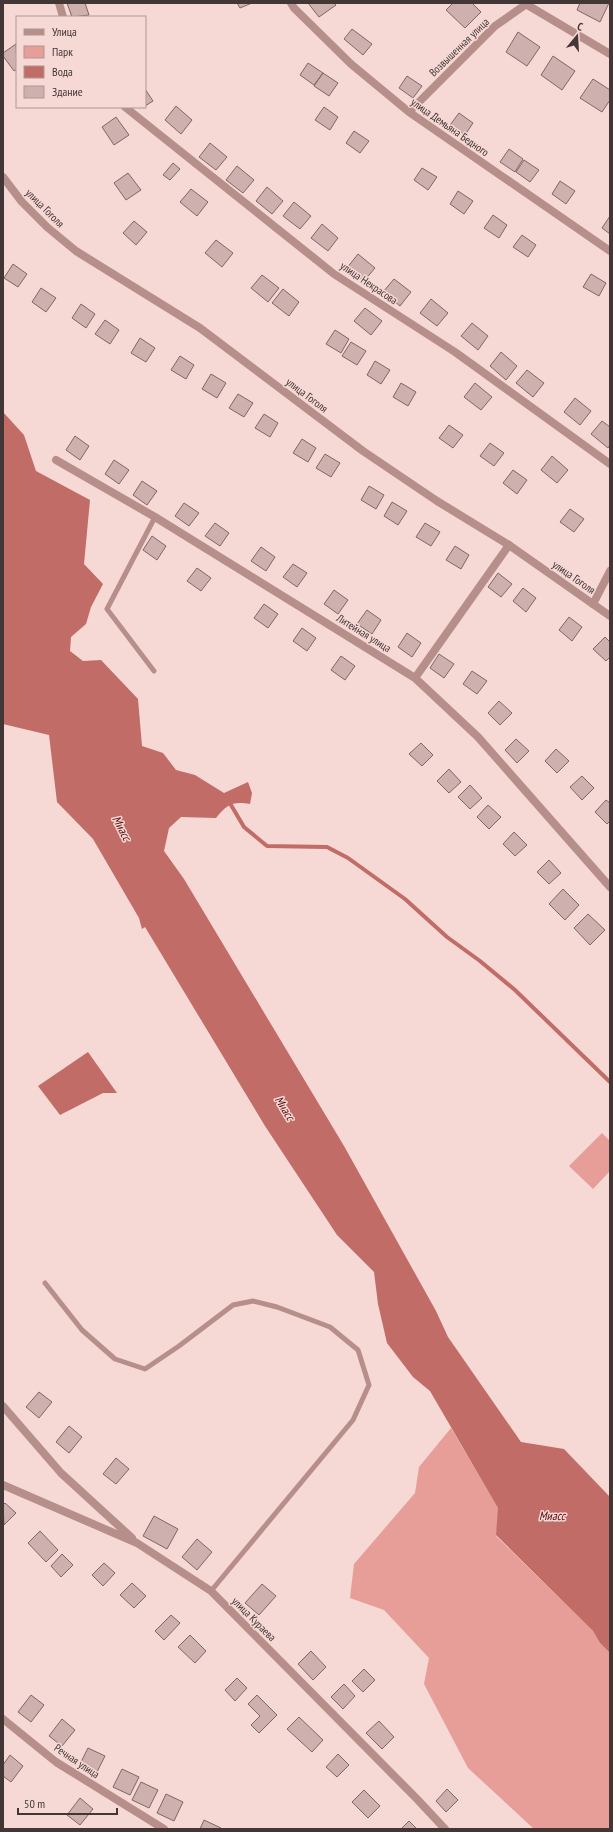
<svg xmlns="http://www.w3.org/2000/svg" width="613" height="1832" font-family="'PT Sans Narrow',sans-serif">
<rect width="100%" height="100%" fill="#f6d8d5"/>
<path fill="#e79e98" d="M602 1133 610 1141V1171L593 1189 569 1166Z
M451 1428 499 1509 496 1536 593 1631 600 1643 610 1653V1829H534L468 1768 424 1684 429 1658 384 1610 350 1598 354 1564 415 1493 419 1467Z"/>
<path fill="#c16c66" d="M3 412 24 435 36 471 90 500 84 564 103 584 91 607 86 624 71 637 70 651 83 661 101 660 138 699 142 746 163 753 176 770 195 775 224 793 248 782 252 793 250 804C233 801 227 804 216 818L181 817 169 828 164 851 184 879 344 1146 436 1311 448 1337 521 1442 564 1449 610 1497V1653L600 1643 593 1631 496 1535 498 1508 430 1391 413 1377 387 1343 378 1304 374 1272 337 1235 265 1126 145 927 142 929 139 918 93 839 57 802 49 735 3 724Z
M88 1052 117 1093H103L60 1115 38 1086Z"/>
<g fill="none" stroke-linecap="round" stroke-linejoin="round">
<path stroke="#c16c66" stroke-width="4" d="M231 805 244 827 267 846 327 847 348 858 405 899 447 937 480 961 515 990 610 1082"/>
</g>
<path fill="#ceb1ae" stroke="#806664" d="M67 3H85L89 15 72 17Z
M237 3H252L240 8Z
M308 3H334L336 5 319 17Z
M453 3H472L481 12 465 28 446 10Z
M580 3H609L600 22 577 10Z
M352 29 372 44 363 55 344 39Z
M518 32 540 47 527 66 506 52Z
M16 44 17 69 14 71 3 56V53Z
M553 56 575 71 562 90 541 75Z
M308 63 323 73 314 85 300 75Z
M323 73 338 83 329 96 314 86Z
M407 76 422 86 413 98 399 88Z
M593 79 610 90V100L602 112 580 98Z
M145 89 153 101 145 106Z
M176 106 192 120 181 134 165 120Z
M324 107 338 117 330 130 315 120Z
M459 113 473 123 465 135 450 125Z
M116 117 129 135 114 145 102 127Z
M354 131 369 141 360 153 346 143Z
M210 143 227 157 216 170 199 157Z
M509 149 523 159 515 172 500 162Z
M524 160 539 170 530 182 516 172Z
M173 163 180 169 170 180 163 175Z
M237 166 254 180 243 193 226 180Z
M422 168 437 177 428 190 414 180Z
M128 173 141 190 126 200 114 183Z
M560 181 575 191 566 204 552 194Z
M267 187 283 201 272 214 256 201Z
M191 189 208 202 197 216 180 202Z
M458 191 473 201 464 214 450 204Z
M294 202 311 216 300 229 283 216Z
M493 215 507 225 499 238 484 228Z
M610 216V234L602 228Z
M134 221 147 232 136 245 123 233Z
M322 224 338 238 328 251 311 238Z
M522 235 536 245 528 257 513 247Z
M216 240 233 253 222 267 205 253Z
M358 254 375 268 364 281 347 268Z
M13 264 27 274 18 287 4 278Z
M591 274 606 283 599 296 583 287Z
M262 275 279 288 268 302 251 288Z
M394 279 411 292 400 306 383 292Z
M41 288 56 298 46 312 32 302Z
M283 289 299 302 289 316 272 303Z
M431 299 448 313 437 326 420 313Z
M81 304 95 314 86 328 72 318Z
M365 308 382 321 371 335 354 321Z
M105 320 119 330 110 344 95 334Z
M472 323 488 336 478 350 461 336Z
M335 330 349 339 341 353 326 344Z
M140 338 155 348 146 362 131 353Z
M351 342 366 351 357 365 342 356Z
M501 352 517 366 506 380 490 366Z
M180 356 194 365 186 379 171 370Z
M375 361 390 370 381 384 367 375Z
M527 370 544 383 533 397 516 383Z
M211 374 226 383 217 398 202 389Z
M401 383 416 392 408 406 393 397Z
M475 383 492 397 481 410 464 397Z
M238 394 253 403 244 417 229 408Z
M575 398 591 411 580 425 564 412Z
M264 414 278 423 270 437 255 428Z
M602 421 610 427V445L608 448 591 434Z
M449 425 463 435 453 448 439 438Z
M75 436 89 446 80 460 66 450Z
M302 439 316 448 308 462 293 453Z
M490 443 504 453 494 466 480 456Z
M325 454 340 463 331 477 316 468Z
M552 456 568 470 557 483 541 470Z
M114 460 129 470 119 484 105 474Z
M513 470 527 480 517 494 503 483Z
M142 481 157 491 147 505 133 495Z
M369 486 384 495 376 509 361 500Z
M392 502 407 511 398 525 384 516Z
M184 503 199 513 189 526 175 516Z
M570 509 584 519 574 532 560 522Z
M215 523 229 533 220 546 205 536Z
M425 523 440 532 431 546 416 537Z
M152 536 166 546 157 560 143 550Z
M455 546 469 555 461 569 446 560Z
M261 547 275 557 266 571 251 561Z
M293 564 307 573 297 587 283 577Z
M197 568 211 578 201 591 187 581Z
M498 573 512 584 501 597 488 587Z
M523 588 536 598 526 612 513 601Z
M334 590 348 600 338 614 324 604Z
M264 604 278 614 268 628 254 618Z
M367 610 381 620 372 634 357 624Z
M569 617 582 627 572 641 559 630Z
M302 628 316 638 307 651 293 641Z
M407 633 421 643 412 657 398 647Z
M605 637 610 642V657L606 661 593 649Z
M439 654 454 664 444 678 430 668Z
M341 656 355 666 345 680 331 670Z
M472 671 487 681 477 694 463 684Z
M499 701 512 713 500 725 488 713Z
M516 739 529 751 517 763 505 750Z
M421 743 433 755 422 766 409 754Z
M556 749 569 761 557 773 545 761Z
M449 769 461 782 449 793 437 781Z
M582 776 594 788 582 800 570 787Z
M470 785 482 798 470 809 458 797Z
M606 800 610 803V821L607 824 595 812Z
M488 805 501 817 489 829 477 817Z
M514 832 527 845 515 856 503 844Z
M549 860 561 873 549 884 537 872Z
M563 889 579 905 565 920 549 904Z
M588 914 605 930 590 945 574 928Z
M39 1392 52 1402 39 1418 26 1407Z
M69 1426 82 1437 69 1453 56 1442Z
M116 1458 129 1469 116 1484 103 1474Z
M5 1503 16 1513 4 1525 3 1505Z
M154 1516 178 1529 167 1549 143 1536Z
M40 1531 58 1550 46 1562 28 1543Z
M197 1539 212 1552 197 1570 182 1557Z
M62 1554 73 1565 61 1577 51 1566Z
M104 1563 115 1573 103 1586 92 1575Z
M132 1583 146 1596 134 1608 120 1595Z
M262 1584 276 1596 259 1615 245 1603Z
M171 1615 180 1623 164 1640 155 1631Z
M190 1635 206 1651 195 1663 178 1647Z
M311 1651 326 1667 313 1680 298 1664Z
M364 1669 375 1680 363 1692 352 1681Z
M237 1678 247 1688 235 1701 225 1690Z
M344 1684 355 1696 343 1709 331 1697Z
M31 1695 44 1705 31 1722 18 1712Z
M257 1695 277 1715 259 1733 251 1725 260 1716 248 1704Z
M299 1717 323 1740 312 1752 287 1729Z
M62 1719 75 1730 62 1746 49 1736Z
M379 1721 394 1737 382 1749 366 1733Z
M88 1748 105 1756 96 1774 79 1766Z
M338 1754 349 1765 337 1777 326 1767Z
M10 1755 23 1766 11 1782 3 1776V1765Z
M122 1769 139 1777 130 1795 113 1787Z
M141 1782 158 1790 149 1808 132 1800Z
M447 1789 458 1800 446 1812 436 1801Z
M364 1790 380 1806 368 1818 352 1802Z
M166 1794 183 1802 174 1821 157 1813Z
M80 1798 93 1809 80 1825 67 1815Z
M204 1820 221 1828V1829H200Z
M409 1821 417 1829H401Z"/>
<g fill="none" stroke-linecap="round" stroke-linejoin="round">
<path stroke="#b68e8a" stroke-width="5" d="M154 671 107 609 155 517
M45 1283 82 1330 115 1359 145 1369 179 1346 233 1305 253 1301 277 1307 330 1327 358 1350 369 1385 353 1420 211 1591"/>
<path stroke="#b68e8a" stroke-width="8" d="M59 3 63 17
M291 3 294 8 351 64 409 112 610 251
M524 3 610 54
M125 107 334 274 455 352 610 464
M409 112 495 26 528 3
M56 460 155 517 415 678 478 737 610 887
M593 604 610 571
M415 678 509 545
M3 1406 61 1473 132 1538
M3 1485 137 1543 211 1591 417 1799 445 1829
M3 1719 56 1762 164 1829"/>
<path stroke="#b68e8a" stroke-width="8" d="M3 177 22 202 47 227 76 251 200 328 363 451 437 501 509 545 610 616"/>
</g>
<g text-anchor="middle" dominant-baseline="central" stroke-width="3" stroke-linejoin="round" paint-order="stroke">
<g font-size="11" fill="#433736" stroke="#f6d8d5">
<text transform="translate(459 47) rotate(-44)">Возвышенная улица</text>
<text transform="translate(450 127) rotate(35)">улица Демьяна Бедного</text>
<text transform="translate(45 208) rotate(45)">улица Гоголя</text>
<text transform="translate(369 283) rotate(34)">улица Некрасова</text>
<text transform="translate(307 395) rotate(37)">улица Гоголя</text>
<text transform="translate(574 577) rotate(35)">улица Гоголя</text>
<text transform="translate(364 633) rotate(32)">Литейная улица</text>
<text transform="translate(254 1619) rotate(45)">улица Кураева</text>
<text transform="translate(77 1761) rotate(34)">Речная улица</text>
</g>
<g font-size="12" font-style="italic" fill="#5b0c0f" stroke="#f6d8d5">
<text transform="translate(122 828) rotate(63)">Миасс</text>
<text transform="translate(285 1108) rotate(59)">Миасс</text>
<text x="552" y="1515">Миасс</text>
</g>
</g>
<rect width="613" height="1832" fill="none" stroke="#433736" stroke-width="8"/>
<rect x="16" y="16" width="130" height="92" fill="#f6d8d5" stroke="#ae9895"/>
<rect x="24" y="29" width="20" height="6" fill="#b68e8a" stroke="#ae9895"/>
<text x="52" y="36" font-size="12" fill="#433736">Улица</text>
<rect x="24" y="46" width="20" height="12" fill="#e79e98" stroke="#ae9895"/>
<text x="52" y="56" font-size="12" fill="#433736">Парк</text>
<rect x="24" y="66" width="20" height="12" fill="#c16c66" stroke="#ae9895"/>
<text x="52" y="76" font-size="12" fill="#433736">Вода</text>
<rect x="24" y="86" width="20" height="12" fill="#ceb1ae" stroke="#ae9895"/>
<text x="52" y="96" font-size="12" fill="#433736">Здание</text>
<g transform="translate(577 36) rotate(18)" stroke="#f6d8d5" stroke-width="3" paint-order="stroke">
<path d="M0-3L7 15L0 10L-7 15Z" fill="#433736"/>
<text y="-6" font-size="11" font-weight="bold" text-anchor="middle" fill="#433736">С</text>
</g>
<path d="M18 1808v6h99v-6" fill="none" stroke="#433736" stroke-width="2"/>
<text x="24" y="1808" font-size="12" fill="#433736" stroke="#f6d8d5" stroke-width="3" paint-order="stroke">50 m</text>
</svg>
